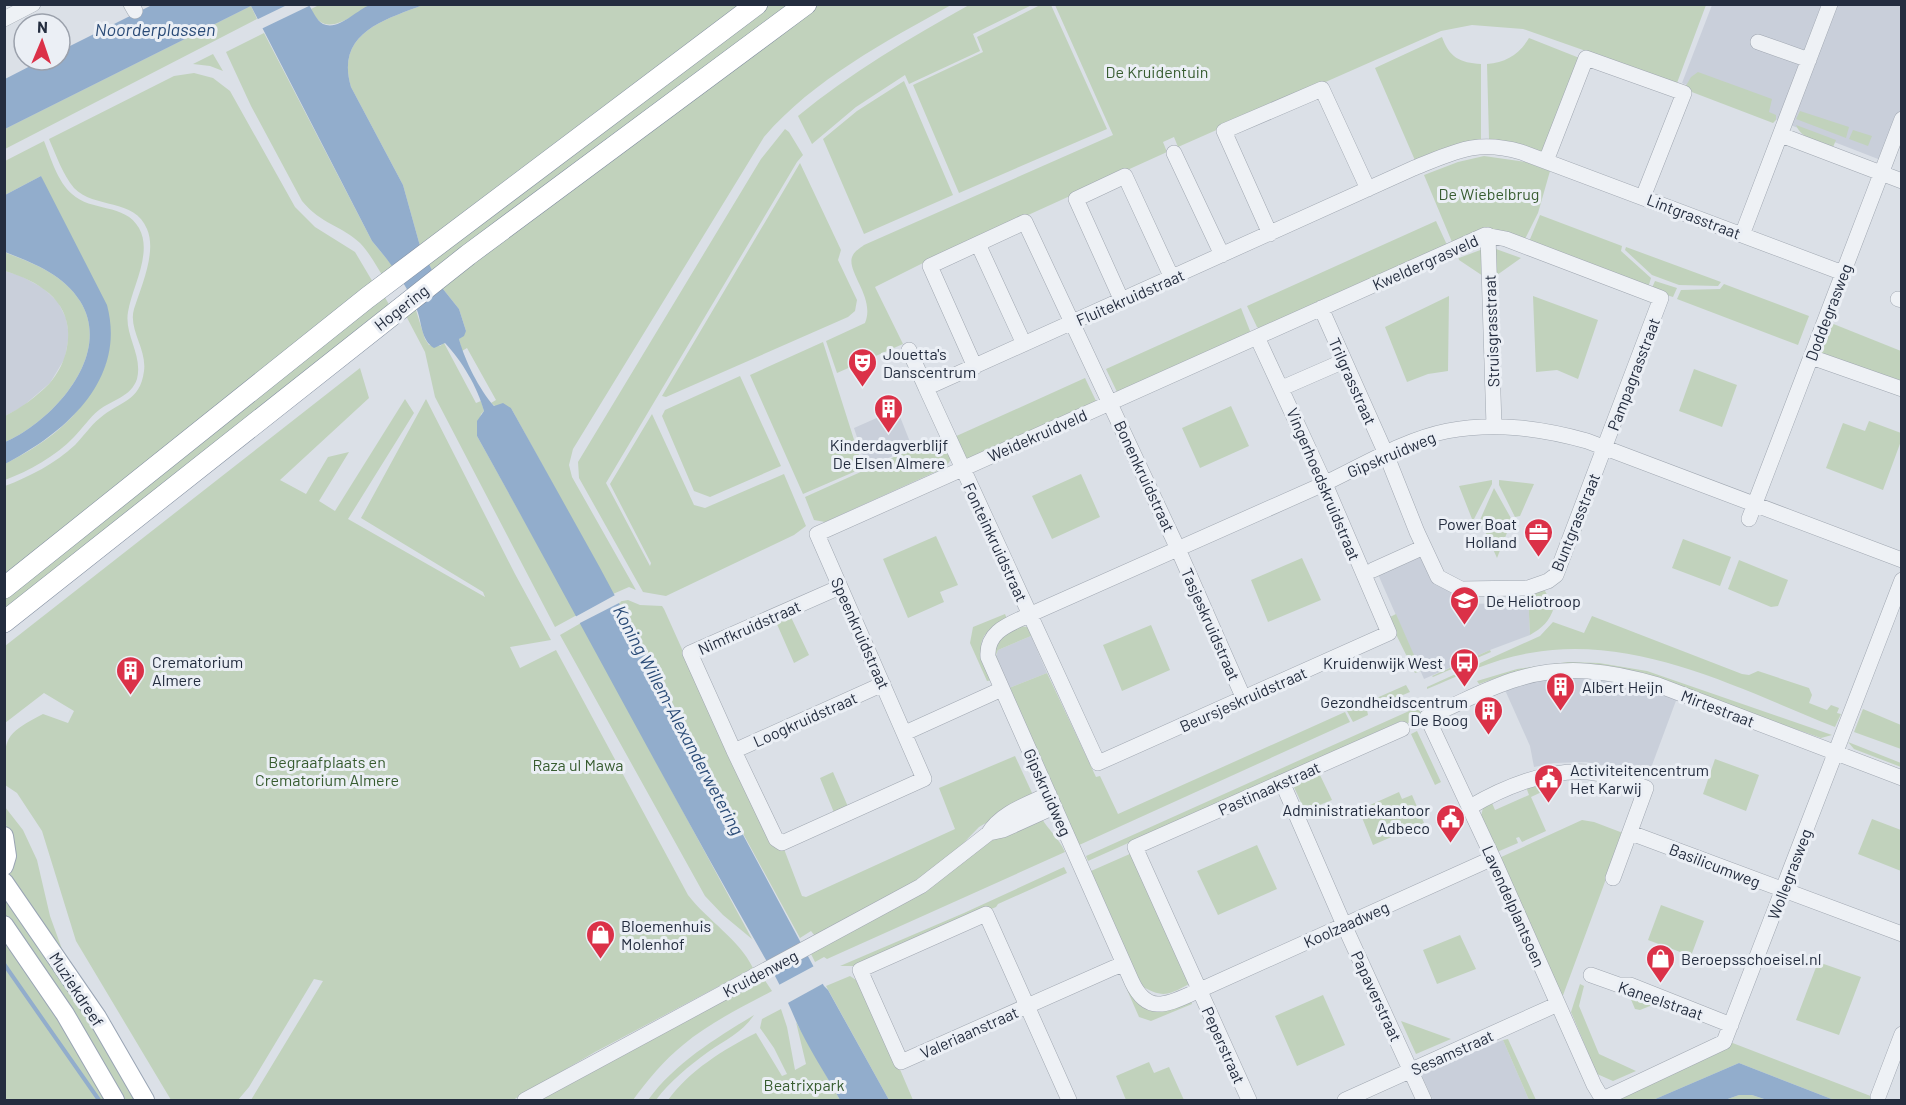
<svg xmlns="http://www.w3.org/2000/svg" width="1906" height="1105" font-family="Barlow,sans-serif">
<rect width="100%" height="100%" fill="#dbe0e7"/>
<path fill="#c9cfda" d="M1712 5H1901V132L1891 164 1682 83Z
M5 271 21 276 43 288 58 302 66 318 69 335 65 358 50 383 22 407 5 416Z
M897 409 912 447 867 468 854 428Z
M1420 553 1463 595 1464 604 1519 603 1520 594H1528L1530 635 1490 650 1424 679 1377 572Z
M1031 636 1047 673 1009 688 996 656 998 650Z
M1563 677H1596L1629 684 1677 698 1648 776 1586 762 1554 763 1534 767 1530 746 1505 690 1536 681Z
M1503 1040 1529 1100H1433L1421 1074Z"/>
<path fill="#c1d2bc" d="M1042 4 1051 5 1107 129 959 193 913 85 983 52 977 37Z
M319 5H372C352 15 324 41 311 9Z
M423 5H746L420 246 403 185 351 87C335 33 384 20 423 5Z
M764 5H792L434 274 427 260Z
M814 5H951C885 42 814 79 764 137L573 449 569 465 572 477 636 590 629 587 613 594 511 408 495 406 491 403 496 400 467 348 462 351 459 339 466 331 459 309 439 284Z
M969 5H1032L973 34 980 51 909 84 905 75 856 107 812 144 798 116C850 73 910 38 969 5Z
M1055 5H1706L1677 83 1523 29 1472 25 1441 31 1178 147 1174 137 1163 142 1167 152 933 258 875 287 903 344 837 373 826 341 865 323C876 297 844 270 853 255 855 251 860 248 864 245L1113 135Z
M251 6 257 19 5 149V129Z
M264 33 372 241 396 270 385 279C377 268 370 253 360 243 342 226 321 224 302 201L251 106 226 52Z
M1442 37C1449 57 1460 63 1481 64V141L1417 165 1375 68Z
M1529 38 1582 59 1543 154 1489 139 1487 64C1506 62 1519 55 1529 38Z
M213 54 223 71 210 66 193 64Z
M1698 72 1772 99 1769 112 1776 115V120L1773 123 1684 89 1691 77Z
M194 73 213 78 230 91 295 207 315 227 355 252 374 284 5 576V486C29 477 56 463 75 445 84 436 90 426 100 418 120 401 140 402 144 371 147 349 128 329 134 309 141 287 157 252 147 229 135 198 94 209 74 188 63 175 56 155 49 139L174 76Z
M904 81 953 195 864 234 823 139 857 111Z
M1800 111 1849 127 1846 138 1796 119Z
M1796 125 1836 140 1833 147C1820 142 1801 139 1796 125Z
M785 129 789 132 803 155 797 162 606 483 650 566 651 563 610 484 652 414 694 505 705 508 784 474 806 526 794 535 666 596 643 592 579 478 578 462 761 159Z
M1853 130 1872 136 1868 146 1849 139Z
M44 141C51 158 57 181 72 194 91 212 125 203 139 228 153 253 132 287 128 312 124 335 143 355 137 379 131 397 112 400 99 410 89 418 83 428 74 437 56 456 29 471 5 480V464C54 439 84 414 106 363L41 176 5 195V161Z
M1484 156 1526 162 1550 171 1538 213 1524 241 1452 242 1424 175 1458 162Z
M800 163 841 250 838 260 857 300 855 311 848 317 666 397 662 396Z
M1540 215 1622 246 1621 251 1651 278 1648 288 1528 244Z
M1436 221 1447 245 1261 330 1257 327 1247 306Z
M1626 247 1721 282 1718 286 1679 285 1652 275 1625 250Z
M1483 249V276L1459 260 1458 256 1459 258Z
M1496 249 1521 258 1497 275H1495L1494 252Z
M4 252C33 263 63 274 80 301 114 355 52 422 5 442V416C21 408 36 397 49 384 58 374 65 360 67 347 75 304 42 282 5 271Z
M1655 281 1677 288 1673 297 1651 290Z
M1724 284 1809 316 1798 345 1677 299 1681 290 1720 289Z
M383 294 391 308 5 614V594Z
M1449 296 1448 371 1428 374 1407 382 1385 327Z
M1533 296 1598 320 1578 379 1557 370 1536 372Z
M414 304 425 339 429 345 440 346 444 343 476 403 481 401 484 411 481 414 477 436 577 615 555 627 435 397 425 352 404 312Z
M1241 308 1250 331 1247 335 1118 394 1106 369Z
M1831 323 1901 351V384L1820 353Z
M823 342 863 468 803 494 750 375Z
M360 368 369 398 280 480 306 494 328 457 349 452 319 501 335 511 405 399 414 413 348 519 485 597 483 592 361 518 426 399 515 574 551 640 510 647 520 668 556 650 688 895C708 921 739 939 753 968L595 1052 513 1100H251L323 981 314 979 249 1087 238 1100H171L76 941 42 831 17 793 5 785C5 740 0 736 43 714L68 723 74 711 44 693 5 723V646Z
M1694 369 1737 385 1722 427 1679 411Z
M740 376 781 466 710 497 694 491 662 416 665 410Z
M1085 378 1097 403 968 461 952 438Z
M1231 406 1249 446 1200 468 1182 428Z
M1869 421 1901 433V441L1883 490 1826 468 1843 423 1865 431Z
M934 439 944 441 951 459 946 467 825 522 814 520 805 497Z
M1081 474 1100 517 1052 539 1032 496Z
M1492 480V484L1474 519H1472L1459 486Z
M1499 480 1534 484 1520 516 1515 517 1499 485Z
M1494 488 1512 520 1497 558 1480 520Z
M936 536 958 585 940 592 944 602 908 618 883 559Z
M1683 539 1731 557 1720 586 1672 568Z
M1302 558 1321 600 1268 622 1251 580Z
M1739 560 1788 580 1778 606 1771 607 1728 589Z
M1542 590 1545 591 1554 607C1550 621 1542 628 1530 635L1528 594Z
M628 600 640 605 662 606 664 609 721 736 784 849 802 896 806 897 955 829 939 788 1015 756 1033 795 979 827 950 857 914 883 815 936 811 931 800 938 617 602Z
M1005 614 1007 619C972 636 979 648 992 680L987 681 970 643 973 627Z
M1396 614 1421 671 1415 673 1388 618Z
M790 615 809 655 794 663 776 622Z
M1592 616 1742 674 1749 675 1758 671 1809 688 1812 695 1809 703 1827 710 1831 705 1839 708 1837 713 1841 714 1835 727C1739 689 1637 634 1530 653 1494 659 1460 675 1427 689V687L1540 636 1553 622 1584 633Z
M581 623 752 939 723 915 705 896 560 635Z
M1151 625 1170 670 1122 691 1103 645Z
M1018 626 1028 627 1031 636 998 650 996 655 1009 688 1047 673 1096 777 1100 776 1118 814 1345 712 1350 722 1077 846 993 654 998 638Z
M1490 650 1491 652 1433 677 1432 676Z
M1568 662 1599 663 1647 671 1832 735 1821 738 1644 676 1530 669 1507 674 1479 684 1477 681 1517 669Z
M1406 685 1410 692 1367 710 1368 715 1353 722 1347 711Z
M1418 707 1423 717 1403 725 1401 721 1088 861 1086 856Z
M1863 709 1901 725V749L1854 732Z
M1417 731 1441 782 1435 785 1411 734Z
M1848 742 1901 763V767L1854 749Z
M1715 759 1759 775 1746 811 1703 794Z
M833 772 849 809 835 815 820 778Z
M1319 773 1332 800 1305 811 1293 785Z
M1560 777 1563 782 1531 797 1546 831 1522 842 1519 837 1516 838 1518 843 1497 852 1481 816 1483 808 1492 803 1495 810 1529 795 1526 787Z
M1399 792 1402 799 1412 795 1424 823 1373 845 1359 810Z
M5 807 23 830 37 860 50 916 67 963 9 876V833L5 822Z
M1041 817C1048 830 1059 838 1065 852L827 959 824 957 815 962 811 954 986 842Z
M1872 819 1901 830V871L1858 854Z
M1582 820 1594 822 1623 833 1562 998 1499 858Z
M1257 845 1277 889 1218 915 1197 871Z
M1132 853 1189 984C1167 996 1162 998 1140 985L1091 871Z
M1064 867 1067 873 998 904 996 907 859 966H840L964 913Z
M4 893 57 965 139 1100H122L5 917Z
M1661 905 1704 921 1691 956 1648 940Z
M4 934 12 953 43 996 56 1006 112 1100H5Z
M1460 935 1476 969 1437 984 1423 950Z
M1818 962 1861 977 1839 1035 1796 1020Z
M850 976 856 980 896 1060 913 1100H889L826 986Z
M1121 976 1138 1000 1190 998 1192 1004 1151 1021 1139 1017Z
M764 979 772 991C742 1007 709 1023 683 1045 664 1060 647 1081 633 1100H537Z
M1580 984 1584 986 1579 1006 1599 1054 1636 1071 1613 1081 1597 1074 1571 1012Z
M1627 990 1660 1002 1640 1010 1635 1009Z
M1323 995 1345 1045 1297 1066 1275 1016Z
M781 1009 787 1027 795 1070 806 1064 796 1022 840 1100H668C689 1071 724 1049 756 1033L782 1076 787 1074 774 1048 760 1028 762 1019Z
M754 1015C742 1033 725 1040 708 1052 689 1066 670 1081 656 1100H648C676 1062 715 1039 754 1015Z
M1401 1021 1451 1039 1416 1054Z
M1508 1039 1536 1100H1529L1503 1040Z
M1730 1042 1881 1100H1834L1739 1063 1653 1100H1612Z
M1149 1062 1154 1073 1169 1067 1184 1100H1126L1116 1076Z
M1739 1095H1752L1767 1100H1725Z"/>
<path fill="#92adcc" d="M152 5H309C313 11 316 20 323 24 339 31 356 10 370 5 382 1 409 5 423 5 384 20 335 33 351 87L403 185 420 246 439 284 459 309 466 331 464 336 459 339C465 361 479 389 494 406L503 403 511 408 599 566 824 986 828 990 889 1100H840C826 1074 808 1048 796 1021 787 1000 778 980 766 960 667 787 574 610 477 436V421L484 411C478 388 462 361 445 343L434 348C421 340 422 323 417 310 407 285 390 262 372 241L251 6 5 129V79L42 60H60V24H55L59 22 70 46Z
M41 176 107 305C127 380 65 433 5 464V442C52 422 114 355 80 301 63 274 33 263 5 252V195Z
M1739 1063 1834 1100H1767L1752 1095H1739L1725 1100H1653Z"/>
<path fill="#dbe0e7" d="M287 5H311L259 30 254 21Z
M617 594 621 602 578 624 575 617Z
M816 965 826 982 786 1004 777 986Z"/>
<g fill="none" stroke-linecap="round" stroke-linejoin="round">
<path stroke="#92adcc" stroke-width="4" d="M4 964 99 1100"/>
<defs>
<path id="minor" d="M131 4 135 11
M4 19 33 4
M1758 42 1809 60
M1781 135 1902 181
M1174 153 1222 255
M1546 161 1586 58 1684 93 1643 197
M1270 234 1224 131 1322 89 1368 189
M1488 235 1494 426
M1742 235 1830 4
M978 244 1024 344
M1898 299 1902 300
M1122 301 1076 199 1125 176 1172 278
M1257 337 1325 484 1389 633 1098 763 926 388 1414 168C1455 152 1476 139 1521 152L1843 273
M909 350 926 388
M1811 357 1902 389
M975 367 930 266 1025 222 1178 549 1244 699
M1282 388 1344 361
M1749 519 1902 119
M1373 570 1424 547
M883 684 734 751 776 839 782 843 924 779 817 534 1485 235 1506 239 1661 298 1556 575 1548 581 1528 588 1461 589 1438 577 1417 532 1386 454 1321 308
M905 733 1002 689
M734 751 690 653 840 587
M1282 782 1344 925 1424 1100
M1470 807C1504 787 1548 769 1588 772 1607 774 1628 781 1646 788L1613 878
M1631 833 1902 934
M988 834C1000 813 1028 804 1049 794
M1493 858 1200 990C1171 1002 1149 1018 1132 982L988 657C986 631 1010 624 1029 615 1126 572 1222 530 1317 487 1359 468 1402 440 1447 431 1495 422 1540 428 1587 441L1902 560
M1591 975 1619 985H1630L1731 1025
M1878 1097 1902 1034
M1603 1099 1724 1042 1902 580
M525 1100 921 886 989 833 1003 830 1054 807
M1069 1100 986 914 860 970 901 1062 1113 968 1124 964
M1249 1100 1135 847 1402 729
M1345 1100 1558 1004
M1603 1100 1594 1085 1493 858 1427 717C1457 705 1486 688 1517 679 1564 664 1612 671 1658 685L1902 778"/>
<path id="major" d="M4 836 7 856 4 866
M4 882 97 1017 145 1100
M4 925 65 1014 115 1100"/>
<path id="highway" d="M4 588 367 298 757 4
M4 622 468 255 806 4"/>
</defs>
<use href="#minor" stroke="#a0a7b1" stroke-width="16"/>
<use href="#major" stroke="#99a4b4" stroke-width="20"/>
<use href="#highway" stroke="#818d9f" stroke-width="22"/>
<use href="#minor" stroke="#eef1f5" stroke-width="15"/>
<use href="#major" stroke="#fff" stroke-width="18"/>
<use href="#highway" stroke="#fff" stroke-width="21"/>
</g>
<defs>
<symbol id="theatre-pin" viewBox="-11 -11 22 30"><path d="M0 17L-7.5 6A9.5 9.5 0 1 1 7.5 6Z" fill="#db3148" stroke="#ebeff5"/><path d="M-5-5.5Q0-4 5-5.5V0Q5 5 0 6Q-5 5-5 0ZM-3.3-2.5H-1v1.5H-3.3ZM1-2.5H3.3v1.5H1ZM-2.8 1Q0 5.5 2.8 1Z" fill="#fff"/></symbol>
<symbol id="building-pin" viewBox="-11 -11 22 30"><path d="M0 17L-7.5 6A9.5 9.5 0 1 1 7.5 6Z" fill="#db3148" stroke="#ebeff5"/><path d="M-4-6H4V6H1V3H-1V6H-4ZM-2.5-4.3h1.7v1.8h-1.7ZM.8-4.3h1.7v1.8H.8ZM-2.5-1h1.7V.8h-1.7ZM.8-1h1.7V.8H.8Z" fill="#fff"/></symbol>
<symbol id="office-pin" viewBox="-11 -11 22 30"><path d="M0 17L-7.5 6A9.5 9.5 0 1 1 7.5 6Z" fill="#db3148" stroke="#ebeff5"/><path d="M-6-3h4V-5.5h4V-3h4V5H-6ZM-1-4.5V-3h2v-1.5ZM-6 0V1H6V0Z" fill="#fff"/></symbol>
<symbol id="school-pin" viewBox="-11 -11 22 30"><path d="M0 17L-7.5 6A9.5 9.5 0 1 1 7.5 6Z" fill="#db3148" stroke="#ebeff5"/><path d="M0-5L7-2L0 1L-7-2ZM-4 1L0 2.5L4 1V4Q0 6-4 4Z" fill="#fff"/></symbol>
<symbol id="bus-pin" viewBox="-11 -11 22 30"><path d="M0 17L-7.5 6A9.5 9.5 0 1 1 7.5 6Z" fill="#db3148" stroke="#ebeff5"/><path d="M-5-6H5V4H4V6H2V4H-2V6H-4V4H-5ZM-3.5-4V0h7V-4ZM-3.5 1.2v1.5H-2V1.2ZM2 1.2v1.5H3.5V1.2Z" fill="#fff"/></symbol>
<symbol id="civic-pin" viewBox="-11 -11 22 30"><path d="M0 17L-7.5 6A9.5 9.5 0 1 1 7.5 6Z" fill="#db3148" stroke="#ebeff5"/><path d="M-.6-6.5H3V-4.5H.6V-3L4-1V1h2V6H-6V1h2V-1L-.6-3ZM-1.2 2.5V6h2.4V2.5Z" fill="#fff"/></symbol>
<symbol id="shop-pin" viewBox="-11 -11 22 30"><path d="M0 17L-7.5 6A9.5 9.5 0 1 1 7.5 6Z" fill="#db3148" stroke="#ebeff5"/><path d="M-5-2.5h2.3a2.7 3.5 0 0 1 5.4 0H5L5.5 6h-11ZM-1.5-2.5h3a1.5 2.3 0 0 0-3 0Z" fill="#fff"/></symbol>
</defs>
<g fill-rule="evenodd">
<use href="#theatre-pin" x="846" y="346" width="33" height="45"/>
<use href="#building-pin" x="872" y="392" width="33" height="45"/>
<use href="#office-pin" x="1522" y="516" width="33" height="45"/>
<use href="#school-pin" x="1448" y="584" width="33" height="45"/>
<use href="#bus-pin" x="1448" y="646" width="33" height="45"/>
<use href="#building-pin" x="114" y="654" width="33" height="45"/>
<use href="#building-pin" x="1544" y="670" width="33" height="45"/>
<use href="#building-pin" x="1472" y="694" width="33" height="45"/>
<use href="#civic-pin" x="1532" y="762" width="33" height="45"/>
<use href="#civic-pin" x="1434" y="802" width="33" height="45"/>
<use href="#shop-pin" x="584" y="918" width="33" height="45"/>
<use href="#shop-pin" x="1644" y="942" width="33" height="45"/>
</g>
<g text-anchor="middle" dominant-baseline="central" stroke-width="6" stroke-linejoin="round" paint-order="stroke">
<g font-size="16" fill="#375c30" stroke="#ebeff5">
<text x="1157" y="71">De Kruidentuin</text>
<text x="1489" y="193">De Wiebelbrug</text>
<text x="327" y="761">Begraafplaats en<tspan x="327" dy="18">Crematorium Almere</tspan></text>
<text x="578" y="764">Raza ul Mawa</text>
<text x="804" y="1084">Beatrixpark</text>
</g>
<g font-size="16" fill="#242d3f" stroke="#ebeff5">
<text transform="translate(1694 216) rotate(21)">Lintgrasstraat</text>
<text transform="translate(1425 262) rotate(-24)">Kweldergrasveld</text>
<text transform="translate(1130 297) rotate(-24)">Fluitekruidstraat</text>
<text transform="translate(401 307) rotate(-38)">Hogering</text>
<text transform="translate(1828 312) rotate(-69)">Doddegrasweg</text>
<text transform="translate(1491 331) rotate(-92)">Struisgrasstraat</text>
<text transform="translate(1633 374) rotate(-69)">Pampagrasstraat</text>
<text transform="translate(1353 381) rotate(66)">Trilgrasstraat</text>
<text transform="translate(1037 435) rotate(-24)">Weidekruidveld</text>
<text transform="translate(1391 454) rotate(-23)">Gipskruidweg</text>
<text transform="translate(1145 476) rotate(65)">Bonenkruidstraat</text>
<text transform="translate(1324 484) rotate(67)">Vingerhoedskruidstraat</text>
<text transform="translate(1575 522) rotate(-68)">Buntgrasstraat</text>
<text transform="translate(996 542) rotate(65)">Fonteinkruidstraat</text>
<text transform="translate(1211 624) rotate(66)">Tasjeskruidstraat</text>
<text transform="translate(749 627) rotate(-24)">Nimfkruidstraat</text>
<text transform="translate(861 633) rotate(66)">Speenkruidstraat</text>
<text transform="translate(1243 699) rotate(-24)">Beursjeskruidstraat</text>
<text transform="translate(1718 708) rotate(21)">Mirtestraat</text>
<text transform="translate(805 719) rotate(-24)">Loogkruidstraat</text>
<text transform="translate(1269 788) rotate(-24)">Pastinaakstraat</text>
<text transform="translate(1048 792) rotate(66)">Gipskruidweg</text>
<text transform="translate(1715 865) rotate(21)">Basilicumweg</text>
<text transform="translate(1789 874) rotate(-69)">Wollegrasweg</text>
<text transform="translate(1514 906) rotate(66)">Lavendelplantsoen</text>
<text transform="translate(1346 924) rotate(-24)">Koolzaadweg</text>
<text transform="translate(760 973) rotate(-28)">Kruidenweg</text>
<text transform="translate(77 989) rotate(57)">Muziekdreef</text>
<text transform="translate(1377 996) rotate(65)">Papaverstraat</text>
<text transform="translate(1661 1000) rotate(19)">Kaneelstraat</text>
<text transform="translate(969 1032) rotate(-24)">Valeriaanstraat</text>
<text transform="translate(1224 1045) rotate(66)">Peperstraat</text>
<text transform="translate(1452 1052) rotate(-24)">Sesamstraat</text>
</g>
<g font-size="16" fill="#242d3f" stroke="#ebeff5" text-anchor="start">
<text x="883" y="353">Jouetta's<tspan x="883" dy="18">Danscentrum</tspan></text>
<text x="889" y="444" text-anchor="middle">Kinderdagverblijf<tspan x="889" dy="18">De Elsen Almere</tspan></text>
<text x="1517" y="523" text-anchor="end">Power Boat<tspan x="1517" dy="18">Holland</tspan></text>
<text x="1486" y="600">De Heliotroop</text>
<text x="152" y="661">Crematorium<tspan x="152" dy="18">Almere</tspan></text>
<text x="1443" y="662" text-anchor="end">Kruidenwijk West</text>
<text x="1582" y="686">Albert Heijn</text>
<text x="1468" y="701" text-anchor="end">Gezondheidscentrum<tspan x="1468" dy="18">De Boog</tspan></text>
<text x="1570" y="769">Activiteitencentrum<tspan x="1570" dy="18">Het Karwij</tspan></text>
<text x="1430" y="809" text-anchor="end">Administratiekantoor<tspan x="1430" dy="18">Adbeco</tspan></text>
<text x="621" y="925">Bloemenhuis<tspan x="621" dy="18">Molenhof</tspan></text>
<text x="1681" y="958">Beroepsschoeisel.nl</text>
</g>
<g font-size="18" font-style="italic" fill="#2a4b77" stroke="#ebeff5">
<text x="155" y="29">Noorderplassen</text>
<text transform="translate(679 720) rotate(62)">Koning Willem-Alexanderwetering</text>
</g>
</g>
<rect width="1906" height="1105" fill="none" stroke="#242d3f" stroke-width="12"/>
<g transform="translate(42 42) rotate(2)"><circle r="28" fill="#ebeff5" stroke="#9ba1ac" stroke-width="1.5"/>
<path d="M0-4.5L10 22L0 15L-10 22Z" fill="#db3148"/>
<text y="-9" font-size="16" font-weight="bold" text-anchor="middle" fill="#242d3f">N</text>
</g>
</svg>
